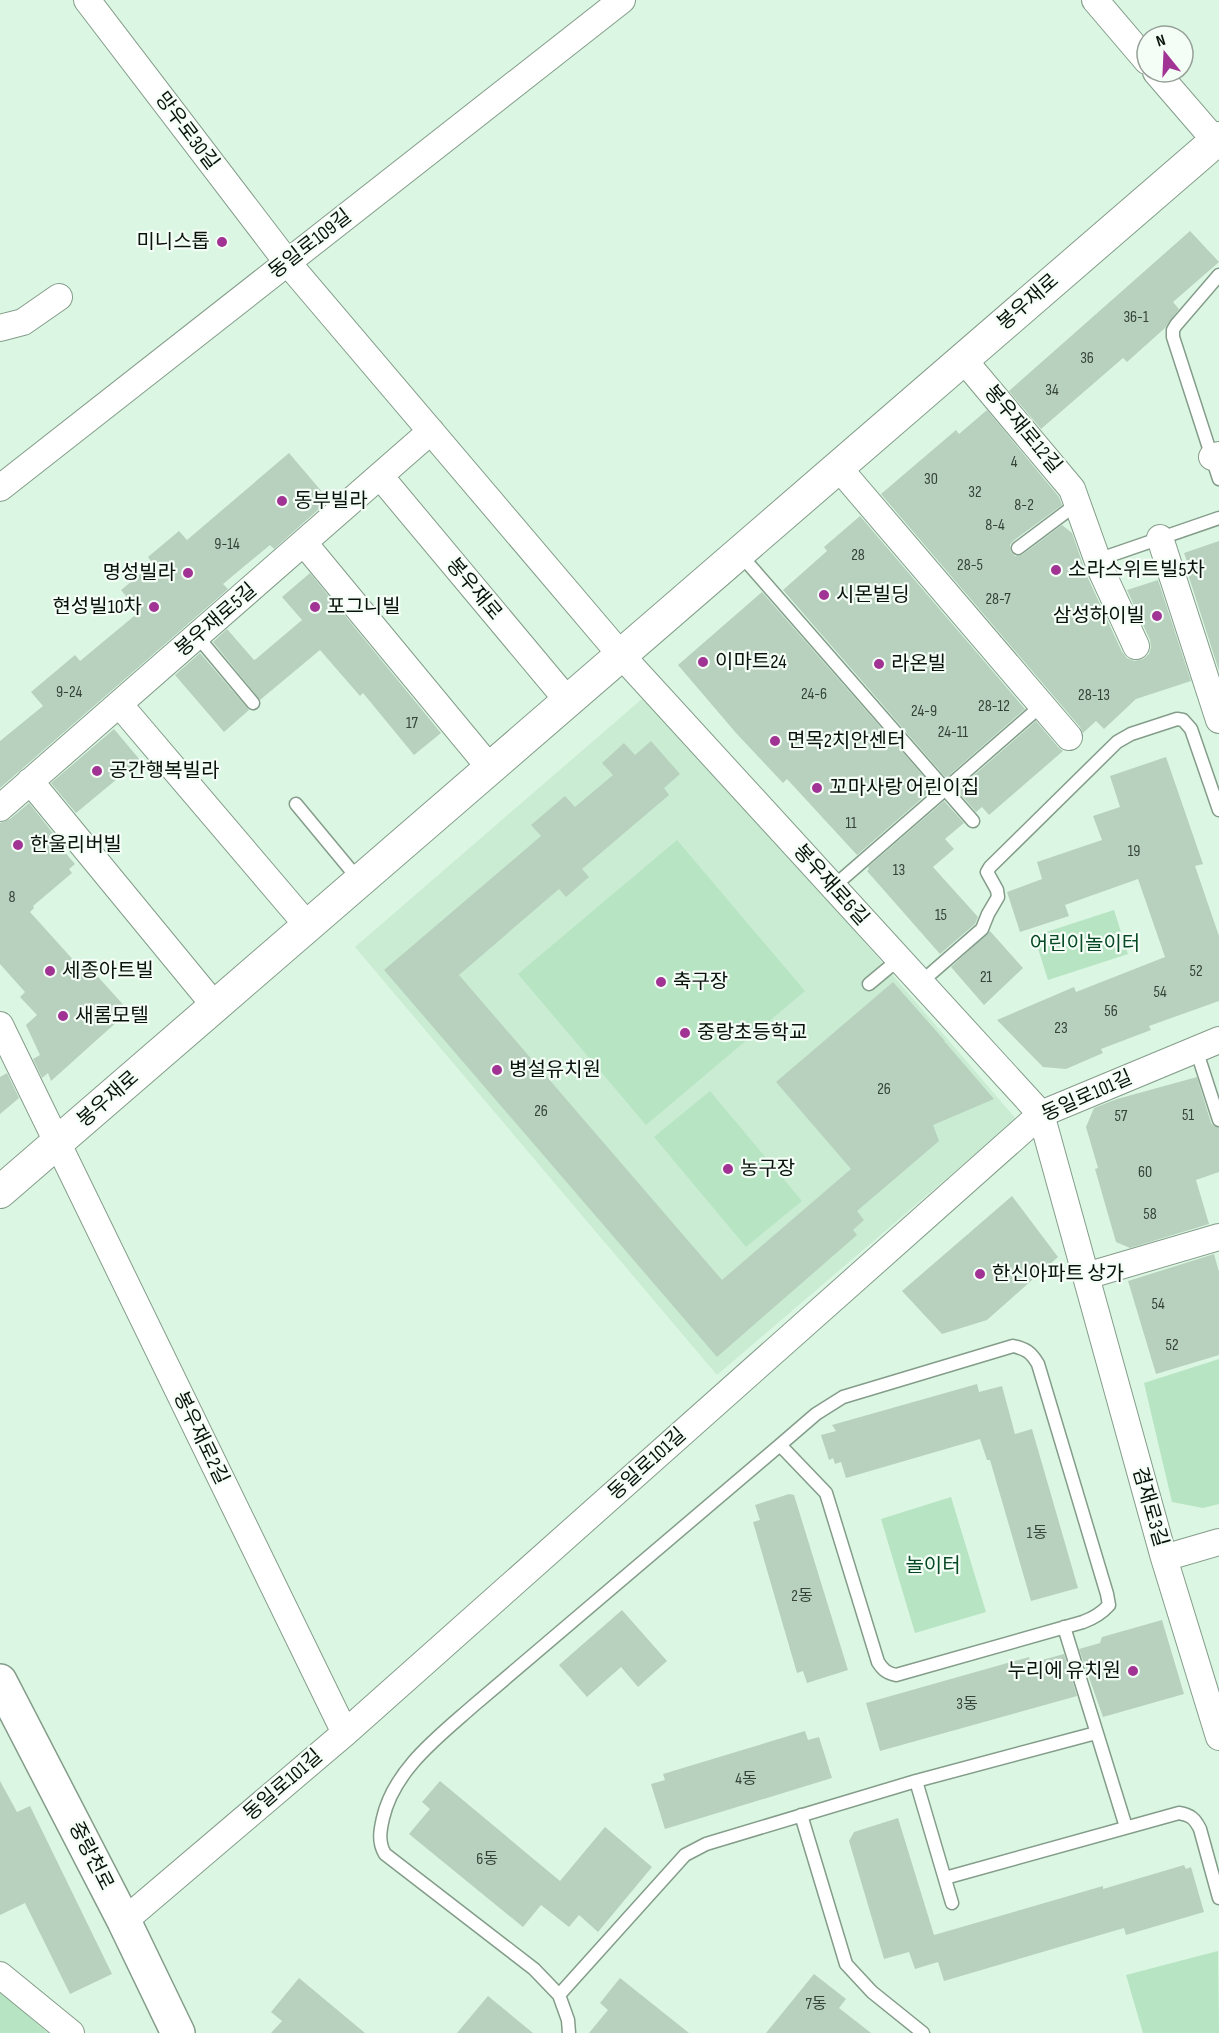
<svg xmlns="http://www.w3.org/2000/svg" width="1219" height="2033" font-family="'Sofia Sans Condensed','Noto Sans KR',sans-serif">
<rect width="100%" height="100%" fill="#dbf6e2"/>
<path fill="#caecd3" d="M650 692 1016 1119 717 1375 355 947Z"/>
<path fill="#b7e4c2" d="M677 840 805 991 646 1125 518 974Z
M1114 910 1128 954 1048 980 1034 936Z
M710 1091 802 1201 746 1247 654 1137Z
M1219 1359V1504L1203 1508 1172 1502 1144 1383Z
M951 1497 986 1612 915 1633 881 1519Z
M1218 1951 1219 2033H1143L1126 1975Z
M0 1992 48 2033H0Z"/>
<path fill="#b8d1be" d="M1190 231 1219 262 1173 302 1179 309 1165 328 1127 362 1123 358 1041 429 1009 391Z
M987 410 1059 497 1062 505 1013 541 1010 545 1011 552 1015 556 1022 555 1062 525 1072 533 1087 576 1122 652 1127 658 1134 661 1143 659 1149 654 1151 647 1150 640 1127 590 1158 580 1191 681 1136 699 1104 729 1096 721 1083 733 1080 727 881 494 956 430 959 434Z
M289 453 329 500 274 549 270 545 223 584 228 589 0 788V741L43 706 31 692 75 655 80 661 139 612 121 590 153 564 148 557 179 531 187 540Z
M860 516 1025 709 946 778 783 590 827 551 824 547Z
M1219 541V671L1187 571 1190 570 1184 553Z
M310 573 441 733 414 755 363 693 360 696 320 650 260 700 213 642 227 629 254 660 256 659 302 620 282 597Z
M762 592 934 788 857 855 787 779 783 783 736 733 678 665Z
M200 653 249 710 224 732 175 675Z
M1036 721 1058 747 1063 751 989 815 982 807 976 812 957 790Z
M114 729 140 760 76 813 51 783Z
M651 741 680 774 664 788 669 795 582 869 589 877 566 897 559 889 459 975 722 1280 851 1169 776 1082 893 982 945 1041 943 1043 945 1042 994 1099 933 1125 939 1141 857 1211 864 1220 853 1230 857 1235 717 1357 384 970 541 836 531 825 565 796 575 807 613 775 602 763 624 743 635 755Z
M1166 757 1203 864 1195 866 1219 936V1001L1149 1026 1151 1030 1101 1049 1103 1053 1066 1069 1043 1067 997 1020 1074 987 1076 992 1165 957 1138 879 1065 905 1069 916 1020 932 1007 892 1042 879 1037 862 1102 840 1093 816 1120 807 1110 776Z
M944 801 964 823 945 839 954 849 933 867 978 917 975 924 940 954 867 871 869 869 868 867Z
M29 803 53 833 50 835 75 864 69 869 72 873 33 906 34 908 30 912 85 973 90 968 129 1011 51 1081 48 1073 42 1078 33 1059 40 1055 26 1025 37 1015 20 997 25 992 0 964V823L10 819Z
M990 931 1023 968 984 1005 951 967Z
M7 1073 19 1098 0 1114V1077Z
M1197 1077 1211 1123 1214 1126 1219 1128V1172L1196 1180 1209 1224 1130 1248 1116 1242 1095 1169 1098 1168 1086 1127 1094 1108 1117 1099Z
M1012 1196 1058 1257 987 1320 942 1334 902 1291Z
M1214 1254 1219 1272V1355L1156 1374 1128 1281Z
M977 1384 979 1392 1002 1386 1015 1434 1032 1429 1078 1588 1031 1601 990 1460H987L980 1439 846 1478 841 1462 835 1464 833 1458 829 1460 821 1435 836 1431 832 1425Z
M789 1494 794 1495 848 1670 807 1683 803 1671 797 1673 753 1522 760 1520 755 1505Z
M622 1610 667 1661 638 1687 621 1667 587 1697 559 1665Z
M1162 1620 1184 1694 1103 1717 1079 1649 1100 1643 1102 1637Z
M1064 1654 1077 1696 880 1751 866 1703 1029 1657 1031 1663Z
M805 1731 808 1740 819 1737 832 1778 665 1829 651 1784 665 1780 663 1774Z
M0 1781 17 1812 30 1806 112 1974 70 1994 25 1903 0 1915Z
M440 1781 560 1881 605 1827 652 1867 598 1932 579 1915 569 1927 541 1905 523 1927 409 1834 430 1809 422 1802Z
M898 1818 934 1935 1103 1886V1889L1184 1865 1186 1869 1191 1867 1204 1912 1126 1935 1124 1928 944 1981 938 1962 915 1969 909 1952 884 1959 849 1841 854 1832Z
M814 1974 846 1999 839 2008 871 2033H766Z
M299 1978 365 2033H271L282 2021 271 2012Z
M620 1978 689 2033H589L608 2010 600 2003Z
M488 1996 499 2005 533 2033H457Z"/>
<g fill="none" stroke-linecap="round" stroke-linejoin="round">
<defs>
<path id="service" d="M1219 275 1176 325 1173 330V337L1219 479
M1018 548 1078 503
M739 553 973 821
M1097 560 1219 518
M197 636 253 703
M296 804 359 880
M833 887 1042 705
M920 983 982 929 988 914 998 897 997 890 987 872 990 867 1117 742 1131 734 1177 719 1183 720 1191 729 1219 810
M869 984 899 959
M1196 1049 1219 1120
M1064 1627 1126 1827
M916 1781 952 1903
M801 1815 846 1964 872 1992 923 2033
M945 1878 1179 1813C1191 1815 1195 1819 1200 1829L1219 1898
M559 1995 685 1855 706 1844 916 1781 1096 1733
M569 2033 568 2020 559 1995 534 1969 385 1854C378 1842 380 1831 383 1818 394 1770 438 1737 473 1706L780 1445 816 1414 843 1397 1013 1346C1026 1349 1031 1352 1038 1364L1107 1594 1109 1605C1101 1614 1094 1618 1083 1622L896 1675C887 1673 883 1670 878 1662L826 1493 780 1445"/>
<path id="minor" d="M87 0 287 262 621 655 1041 1114 1164 1558 1219 1737
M1095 0 1147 61
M1156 72 1219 145
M0 328 23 322 59 297
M963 359 1072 489 1101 570 1136 646
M1212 457 1219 455
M838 467 1069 737
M380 476 568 701
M0 488 622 0
M1160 538 1219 720
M304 543 490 768
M119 704 308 926
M30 781 215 1006
M0 808 431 431
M0 1025 345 1733
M1086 1276 1219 1237
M1164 1558 1219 1542
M124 1921 345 1733 1041 1114 1219 1040
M0 1975 71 2033"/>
<path id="tertiary" d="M0 1192 1219 138"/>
<path id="secondary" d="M0 1681 124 1921 178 2033"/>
</defs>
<use href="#service" stroke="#849d8a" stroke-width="15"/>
<use href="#minor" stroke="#849d8a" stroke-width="28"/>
<use href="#tertiary" stroke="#849d8a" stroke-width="34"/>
<use href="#secondary" stroke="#849d8a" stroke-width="36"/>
<use href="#service" stroke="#fff" stroke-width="12"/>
<use href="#minor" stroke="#fff" stroke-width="26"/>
<use href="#tertiary" stroke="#fff" stroke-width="32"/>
<use href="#secondary" stroke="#fff" stroke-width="33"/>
</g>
<g fill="#a03393" stroke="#f4fef6" stroke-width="2">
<circle cx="222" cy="242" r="6"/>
<circle cx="282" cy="501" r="6"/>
<circle cx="1056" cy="570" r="6"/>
<circle cx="188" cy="573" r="6"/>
<circle cx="824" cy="595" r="6"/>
<circle cx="154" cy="607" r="6"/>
<circle cx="315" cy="607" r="6"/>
<circle cx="1157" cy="616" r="6"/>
<circle cx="703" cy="662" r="6"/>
<circle cx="879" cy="664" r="6"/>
<circle cx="775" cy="741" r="6"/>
<circle cx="97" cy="771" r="6"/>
<circle cx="817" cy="788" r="6"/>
<circle cx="18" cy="845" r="6"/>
<circle cx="50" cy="971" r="6"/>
<circle cx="661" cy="982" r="6"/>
<circle cx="63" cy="1016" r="6"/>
<circle cx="685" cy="1033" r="6"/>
<circle cx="497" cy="1070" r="6"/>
<circle cx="728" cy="1169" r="6"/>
<circle cx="980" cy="1274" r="6"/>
<circle cx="1133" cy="1671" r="6"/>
</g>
<g text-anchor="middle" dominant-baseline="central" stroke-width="4.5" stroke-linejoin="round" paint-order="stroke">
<g font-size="16" fill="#354238">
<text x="1136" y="317">36-1</text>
<text x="1087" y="358">36</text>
<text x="1052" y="390">34</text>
<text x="1014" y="462">4</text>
<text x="931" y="479">30</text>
<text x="975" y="492">32</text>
<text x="1024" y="505">8-2</text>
<text x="995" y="525">8-4</text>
<text x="227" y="544">9-14</text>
<text x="858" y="555">28</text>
<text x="970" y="565">28-5</text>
<text x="998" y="599">28-7</text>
<text x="69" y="692">9-24</text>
<text x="814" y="694">24-6</text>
<text x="1094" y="695">28-13</text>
<text x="994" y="706">28-12</text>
<text x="924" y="711">24-9</text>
<text x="412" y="723">17</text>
<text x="953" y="732">24-11</text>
<text x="851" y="823">11</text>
<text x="1134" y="851">19</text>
<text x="899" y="870">13</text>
<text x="12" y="897">8</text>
<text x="941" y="915">15</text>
<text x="1196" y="971">52</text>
<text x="986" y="977">21</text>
<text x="1160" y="992">54</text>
<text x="1111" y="1011">56</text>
<text x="1061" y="1028">23</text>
<text x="884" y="1089">26</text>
<text x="541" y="1111">26</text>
<text x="1188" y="1115">51</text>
<text x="1121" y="1116">57</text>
<text x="1145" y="1172">60</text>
<text x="1150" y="1214">58</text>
<text x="1158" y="1304">54</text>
<text x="1172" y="1345">52</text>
<text x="1037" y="1533">1동</text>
<text x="802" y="1596">2동</text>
<text x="967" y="1704">3동</text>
<text x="746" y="1779">4동</text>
<text x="487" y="1859">6동</text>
<text x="816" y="2004">7동</text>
</g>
<g font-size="20" fill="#09120c" stroke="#f4fef6">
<text transform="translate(187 131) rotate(53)">망우로30길</text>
<text transform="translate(310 244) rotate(-38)">동일로109길</text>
<text transform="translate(1028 302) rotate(-41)">봉우재로</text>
<text transform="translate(1023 429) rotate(50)">봉우재로12길</text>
<text transform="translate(474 589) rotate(50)">봉우재로</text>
<text transform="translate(216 620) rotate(-41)">봉우재로5길</text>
<text transform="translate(831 885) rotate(48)">봉우재로6길</text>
<text transform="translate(1087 1096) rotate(-24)">동일로101길</text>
<text transform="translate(108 1099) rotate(-41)">봉우재로</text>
<text transform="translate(201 1438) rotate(64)">봉우재로2길</text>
<text transform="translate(647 1464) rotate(-42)">동일로101길</text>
<text transform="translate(1150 1507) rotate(74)">겸재로3길</text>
<text transform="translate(283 1785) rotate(-41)">동일로101길</text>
<text transform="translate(91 1856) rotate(63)">중랑천로</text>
</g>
<g font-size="20" fill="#09120c" stroke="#f4fef6" text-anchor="start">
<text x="210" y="242" text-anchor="end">미니스톱</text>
<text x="294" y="501">동부빌라</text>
<text x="1068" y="570">소라스위트빌5차</text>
<text x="176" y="573" text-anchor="end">명성빌라</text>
<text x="836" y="595">시몬빌딩</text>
<text x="142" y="607" text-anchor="end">현성빌10차</text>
<text x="327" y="607">포그니빌</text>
<text x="1145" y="616" text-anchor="end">삼성하이빌</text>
<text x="715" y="662">이마트24</text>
<text x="891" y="664">라온빌</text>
<text x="787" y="741">면목2치안센터</text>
<text x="109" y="771">공간행복빌라</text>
<text x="829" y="788">꼬마사랑 어린이집</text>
<text x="30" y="845">한울리버빌</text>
<text x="62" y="971">세종아트빌</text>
<text x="673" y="982">축구장</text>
<text x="75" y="1016">새롬모텔</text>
<text x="697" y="1033">중랑초등학교</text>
<text x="509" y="1070">병설유치원</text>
<text x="740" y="1169">농구장</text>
<text x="992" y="1274">한신아파트 상가</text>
<text x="1121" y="1671" text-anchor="end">누리에 유치원</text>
</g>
<g font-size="20" fill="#064924" stroke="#f4fef6">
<text x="1085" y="944">어린이놀이터</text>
<text x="933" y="1566">놀이터</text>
</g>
</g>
<g transform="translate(1165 54) rotate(342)"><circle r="28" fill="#f4fef6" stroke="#96a098" stroke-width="1.5"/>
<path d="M0-4.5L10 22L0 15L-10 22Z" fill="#a03393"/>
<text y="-9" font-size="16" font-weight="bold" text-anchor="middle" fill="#09120c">N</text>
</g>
</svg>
